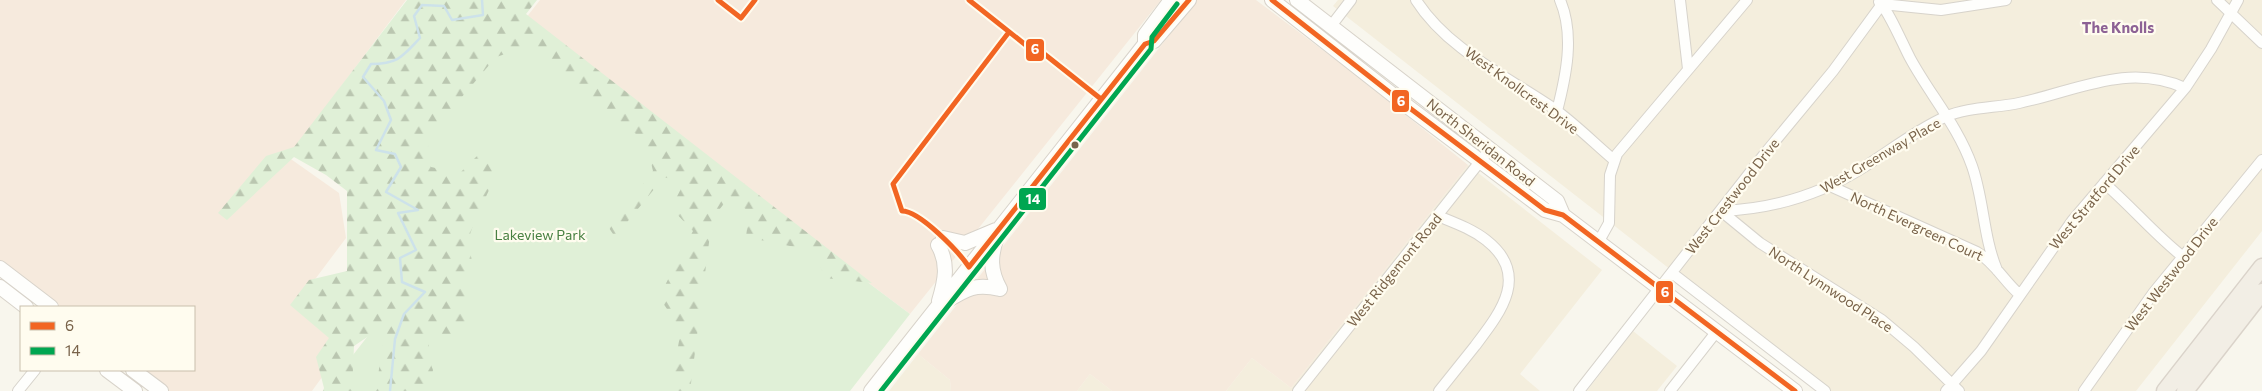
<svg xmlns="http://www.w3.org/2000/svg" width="2262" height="391" font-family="Commissioner,sans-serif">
<defs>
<pattern id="forest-firs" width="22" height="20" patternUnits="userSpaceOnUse" patternTransform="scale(1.25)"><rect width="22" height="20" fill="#e0f0d7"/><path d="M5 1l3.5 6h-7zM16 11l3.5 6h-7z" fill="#bac6b0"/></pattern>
</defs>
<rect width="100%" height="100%" fill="#f8f6ed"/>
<path fill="#f4eedd" d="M1338 0H2262V231L2136 391H1826L1333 6Z
M1468 165 1602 270 1520 374 1540 391H1226L1252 358 1291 388Z
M1633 331 1677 366 1657 391H1587Z
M918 354 950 380 951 391H889Z
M1090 374 1112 391H1077Z"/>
<path fill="#f6eadd" d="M0 0H406L288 157 339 193 346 238 295 306 346 344 312 391H169L142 370H194V307H61L0 261Z
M540 0H1161L910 314 522 23Z
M1197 0H1256L1352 72 1468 165 1291 388 1252 358 1226 391H1112L1090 374 1077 391H951L950 380 918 354Z"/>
<path fill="#e0f0d7" d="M491 0 910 314 850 391H325L388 310 368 67Z"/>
<path fill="url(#forest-firs)" d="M407 0H537L526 14 872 283 825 278 814 251 746 237 749 212 730 196 712 219 690 391H670L681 330 659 297 693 231 671 208 684 183 664 177 615 237 609 228 653 171 646 142 527 47 496 57 427 138 431 167 460 173 480 153 497 173 475 220 468 240 473 267 462 308 470 319 456 341 441 340 430 329 428 357 433 370 429 391H376L385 325 354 346 352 391H323L324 388 316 357 329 338 290 305 309 280 347 271V191L326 175 294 157 227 220 218 213 266 156 294 147Z"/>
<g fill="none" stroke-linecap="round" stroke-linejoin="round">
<path stroke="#cde2ea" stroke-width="2.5" d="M390 391 395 339 404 314 425 292 402 282 400 258 416 250 398 213 418 210 386 192 401 167 395 154 376 150 391 120 384 101 363 77 371 64C398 64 402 57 420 38L414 16 422 5 444 6 452 20 483 15 482 0"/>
<defs>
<path id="minor" d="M1416 0C1447 49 1506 76 1553 108 1574 123 1594 143 1614 160
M1680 0 1688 69
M2217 0 2262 43
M1879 2C1888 9 1903 45 1910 58 1930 95 1958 126 1972 166 1984 200 1983 236 1997 270
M1882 4 1941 10 2006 0
M1331 26 1351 0
M1557 111C1566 76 1575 35 1560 0
M2104 183C2131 206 2154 234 2182 256
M1830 186 1977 252C1995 263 2004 281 2019 294
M1721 211C1772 209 1820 195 1864 167 1891 150 1916 130 1945 117 1968 107 1995 108 2019 103 2076 91 2128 62 2185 88
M1721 211 1760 243 1882 320 1914 347 1959 391
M1438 216C1455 223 1472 229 1486 240 1531 275 1500 313 1475 346 1463 361 1451 376 1439 391
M1599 241 1609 223 1610 175 1617 154 1747 0
M1672 273 1825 391
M18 391 35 370
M1298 391 1490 149
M1579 391 1766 152 1833 71 1885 0
M1670 391 1717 331
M1946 391 1981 351 2072 221 2186 87 2211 49 2238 0
M2084 391 2154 292 2262 160"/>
<path id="secondary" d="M1272 0 1407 106 1545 210 1563 215 1795 391
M1297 0 1557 201 1563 215
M1145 44 1154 41 1189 0
M997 237C990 256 990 271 1000 289
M943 238 965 243 996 230
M938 245C949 264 945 281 939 301
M0 268 51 307
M0 287 26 307
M945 302C966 289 975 283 1000 289
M107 370 135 391
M133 370 161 391
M871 391 1145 44V35L1171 0"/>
<path id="trunk" d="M2165 391 2262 267
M2185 391 2262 292"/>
</defs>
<use href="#minor" stroke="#d7d3cb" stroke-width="12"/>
<use href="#secondary" stroke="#d8d3ca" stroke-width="16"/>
<use href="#trunk" stroke="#dad3ca" stroke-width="19"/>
<use href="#minor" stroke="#fefefc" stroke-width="10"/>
<use href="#secondary" stroke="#fefefc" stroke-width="14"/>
<use href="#trunk" stroke="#f2eee5" stroke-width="16"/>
<defs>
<path id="bus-1" d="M718 0 741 18 755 0
M969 0 1032 50 1038 49 1101 99
M1272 0 1407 106 1545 210 1563 215 1795 391
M1009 32 893 184 902 211C920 211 959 252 969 267L1145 44 1154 41 1189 0"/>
<path id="bus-2" d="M881 391 1151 49 1152 37 1177 4"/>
</defs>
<use href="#bus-1" stroke="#fffcef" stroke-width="9"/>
<use href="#bus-2" stroke="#fffcef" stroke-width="9"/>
<use href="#bus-1" stroke="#f26522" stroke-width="5"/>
<use href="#bus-2" stroke="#00a651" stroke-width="5"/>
</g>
<circle fill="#79634a" stroke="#fffcef" stroke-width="2" cx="1075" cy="145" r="4.5"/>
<g text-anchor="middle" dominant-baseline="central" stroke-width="4.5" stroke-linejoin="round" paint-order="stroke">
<g font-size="14" fill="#79634a" stroke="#fffcef">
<text transform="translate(1522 90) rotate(36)">West Knollcrest Drive</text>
<text transform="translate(1481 142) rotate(38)">North Sheridan Road</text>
<text transform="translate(1880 155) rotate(-30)">West Greenway Place</text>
<text transform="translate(1732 196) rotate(-52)">West Crestwood Drive</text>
<text transform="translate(2094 197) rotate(-50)">West Stratford Drive</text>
<text transform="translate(1917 226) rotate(25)">North Evergreen Court</text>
<text transform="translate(1394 270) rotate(-51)">West Ridgemont Road</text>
<text transform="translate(2171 274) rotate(-52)">West Westwood Drive</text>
<text transform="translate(1831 289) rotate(33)">North Lynnwood Place</text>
</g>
<g font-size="14" fill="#488041" stroke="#fffcef">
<text x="540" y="234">Lakeview Park</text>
</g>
<g font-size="15" font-weight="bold" fill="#8d6295" stroke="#fffcef">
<text x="2118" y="27">The Knolls</text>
</g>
</g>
<g stroke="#fffcef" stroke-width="2">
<rect x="1025" y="38" width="20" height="24" rx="5" fill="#f26522"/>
<rect x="1391" y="89" width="19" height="24" rx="5" fill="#f26522"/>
<rect x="1018" y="187" width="29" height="24" rx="5" fill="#00a651"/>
<rect x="1655" y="280" width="19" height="24" rx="5" fill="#f26522"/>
</g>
<g font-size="14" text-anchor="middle" font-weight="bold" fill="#fff">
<text x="1035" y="54">6</text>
<text x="1401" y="106">6</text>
<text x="1033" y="204">14</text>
<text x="1665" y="297">6</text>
</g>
<rect x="20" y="306" width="175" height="65" fill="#fffcef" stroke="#c9bfad"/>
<rect x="30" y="322" width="25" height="8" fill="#f26522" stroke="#c9bfad"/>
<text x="65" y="331" font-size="15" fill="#79634a">6</text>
<rect x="30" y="347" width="25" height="8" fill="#00a651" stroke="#c9bfad"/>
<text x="65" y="356" font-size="15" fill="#79634a">14</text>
</svg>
